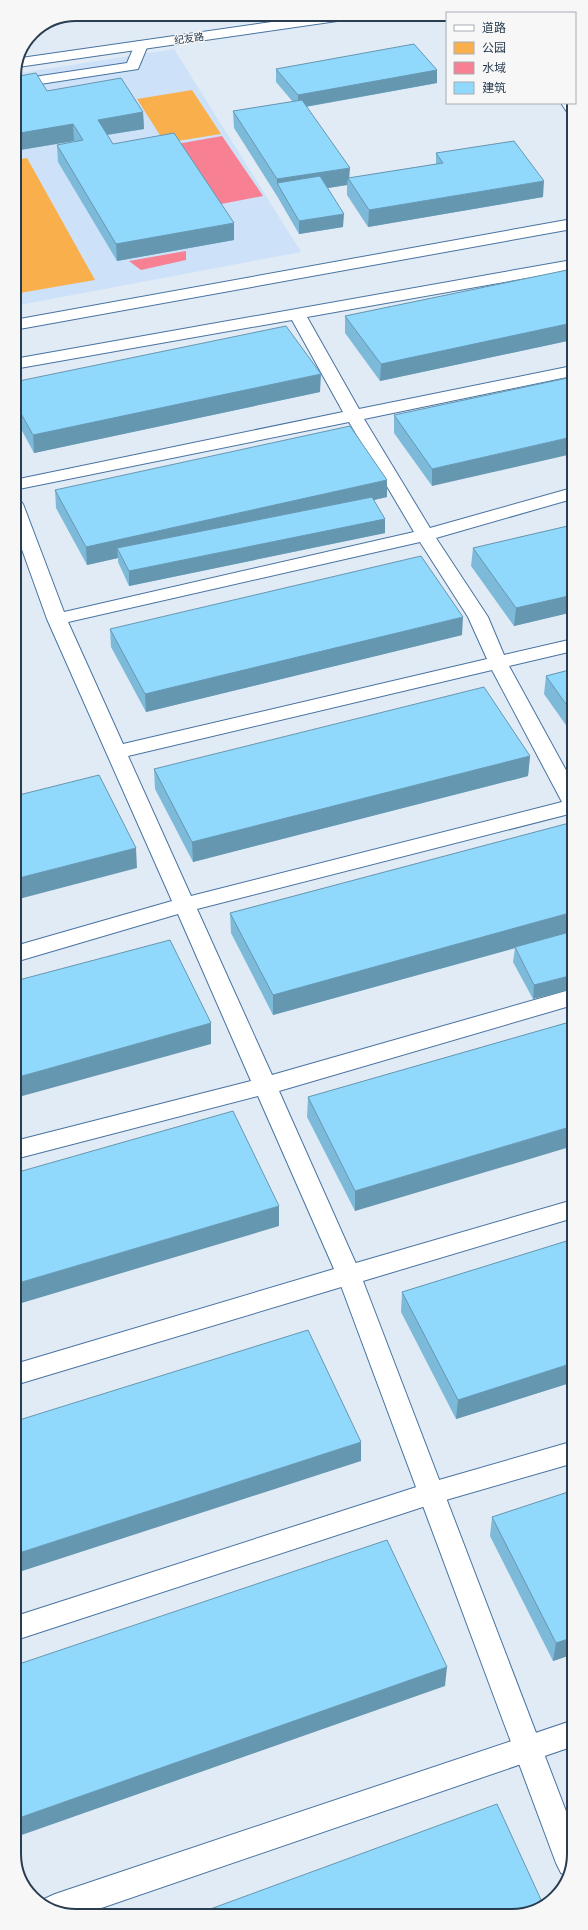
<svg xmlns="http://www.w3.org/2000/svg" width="588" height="1930" font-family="'Golos Text','Noto Sans SC',sans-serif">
<rect width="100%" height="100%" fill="#e1ebf5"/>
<path fill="#cde1f9" d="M174 49 301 252 14 306V74Z"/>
<path fill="#f9b04c" d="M192 90 221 134 165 143 137 99Z
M27 158 95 280 14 294V160Z"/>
<path fill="#f78092" d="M222 136 263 196 216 205 177 144Z
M186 251V260L141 270 129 261Z"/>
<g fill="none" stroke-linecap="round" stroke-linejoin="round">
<defs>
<path id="service" d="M141 41 146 42 148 45 138 69 14 88V80L127 63 136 42Z
M572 260V270L307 317 359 409 572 366V376L364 419 430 528 572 488V499L436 538 488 617 504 655 573 639V651L509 666 573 783V813L197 909 272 1075 573 989V1005L279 1091 361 1275 358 1282 15 1385V1364L334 1269 258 1096 15 1159V1141L251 1081 178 914 15 962V946L172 901 47 619 15 530 14 499 20 500 23 504 64 612 414 532 349 422 14 490V480L343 412 292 320 14 369V359ZM420 542 468 617 487 659 123 744 68 622ZM492 670 562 802 191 896 128 756Z
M574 1441V1463L432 1504 16 1640V1616L432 1482Z
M574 1720V1746L78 1916H71L42 1904 44 1899 55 1894Z"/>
<path id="minor" d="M328 14H365L363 17 358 18 18 67 21 58Z
M572 219V229L14 330V320Z
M573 1200V1218L363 1281 574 1832V1855L567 1876 561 1873 556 1863 337 1275 340 1268 349 1265Z"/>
<path id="secondary" d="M561 103H572V113L567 112Z"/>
</defs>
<use href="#service" stroke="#4873a1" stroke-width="2"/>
<use href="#minor" stroke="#4873a1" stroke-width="2"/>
<use href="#secondary" stroke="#4873a1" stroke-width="2"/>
<use href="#service" fill="#fff" fill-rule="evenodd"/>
<use href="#minor" fill="#fff" fill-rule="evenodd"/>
<use href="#secondary" fill="#fff" fill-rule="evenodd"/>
</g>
<path fill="#7dbada" d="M276 69 437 70V83L306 107 349 178 436 164V153L543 197 368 227 347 195V185L327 188 343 227 299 234 277 196 234 128 233 111 293 102 276 82Z
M14 77 47 91 143 112 144 129 107 135 113 144 234 240 117 261 58 162 57 145 75 142 74 141 14 151Z
M572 269V340L380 381 345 333V316Z
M572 377 432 486 394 433V415Z
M14 382 320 392 34 453 14 416Z
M55 490 387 497 374 500 385 533 129 586 118 562V558L87 565 56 508Z
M572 525 573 612 514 626 471 566 473 548Z
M110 629 462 635 146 712 111 647Z
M573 669V735L544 694 546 676Z
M530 756 528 776 193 862 155 789 154 769Z
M573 822 533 999 513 962 515 948 273 1015 231 933 230 913Z
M573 1021 355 1211 307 1117 308 1097Z
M573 1239V1382L456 1419 401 1312 402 1292Z
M574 1490V1654L553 1661 490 1536 492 1517Z"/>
<path fill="#6697b1" d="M437 70V83L298 108V95Z
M143 112 144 129 99 136 98 120Z
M73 124 74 141 14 151V134Z
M350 168 349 181 348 178 347 185 284 195 277 183V179Z
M544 181 543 197 368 227 369 210Z
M344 214 343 227 299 234V221Z
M234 223V240L117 261 116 244Z
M572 323V340L380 381 381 364Z
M321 374 320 392 34 453 33 435Z
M572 437V454L432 486V469Z
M387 480V497L122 557 117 548 118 558 87 565 86 547Z
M385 519V533L129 586V571Z
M573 595V612L514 626 516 608Z
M463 617 462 635 146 712 145 694Z
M530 756 528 776 193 862 192 842Z
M136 848 137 868 15 900V879Z
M573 912V932L273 1015V995Z
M573 975V989L533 999 534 985Z
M211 1023V1044L15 1098V1078Z
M573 1126V1146L355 1211V1191Z
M279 1206V1226L15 1305V1284Z
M573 1363V1382L456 1419 458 1400Z
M361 1442V1461L16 1573V1554Z
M574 1637V1654L553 1661 556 1643Z
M447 1667 445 1686 16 1837V1819Z"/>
<path fill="#91d8fd" stroke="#6697b1" d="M414 44 437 70 298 95 276 69Z
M36 73 47 91 121 78 143 112 98 120 113 144 174 133 234 223 116 244 57 145 83 140 73 124 14 134V77Z
M302 100 350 168 277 179 233 111Z
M514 141 544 181 369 210 348 178 443 163 436 153Z
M320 176 344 214 299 221 277 183Z
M572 269V323L381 364 345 316Z
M286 326 321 374 33 435 14 401V382Z
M572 377V437L432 469 394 415Z
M350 426 387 480 86 547 55 490Z
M372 497 385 519 129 571 117 548Z
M572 525 573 595 516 608 473 548Z
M421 556 463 617 145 694 110 629Z
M573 669V714L546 676Z
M484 687 530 756 192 842 154 769Z
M99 775 136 848 15 879V796Z
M573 822V912L273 995 230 913Z
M573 931V975L534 985 515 947Z
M170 940 211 1023 15 1078V981Z
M573 1021V1126L355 1191 308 1097Z
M233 1111 279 1206 15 1284V1173Z
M573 1239V1363L458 1400 402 1292Z
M308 1330 361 1442 16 1554V1421Z
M574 1490V1637L556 1643 492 1517Z
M387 1540 447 1667 16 1819V1665Z
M497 1804 543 1904 528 1914 194 1915Z"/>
<g text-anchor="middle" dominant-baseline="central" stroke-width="3" stroke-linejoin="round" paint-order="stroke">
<g font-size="10" fill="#293c50" stroke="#f7f7f7">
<text transform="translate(189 38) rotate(-8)">纪友路</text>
</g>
</g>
<path d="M0 0H588V1930H0ZM76 21H512A55 55 0 0 1 567 76V1854A55 55 0 0 1 512 1909H76A55 55 0 0 1 21 1854V76A55 55 0 0 1 76 21Z" fill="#f7f7f7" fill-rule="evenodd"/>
<path fill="none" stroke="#293c50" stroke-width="2" d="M76 21H512A55 55 0 0 1 567 76V1854A55 55 0 0 1 512 1909H76A55 55 0 0 1 21 1854V76A55 55 0 0 1 76 21Z"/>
<rect x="446" y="12" width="130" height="92" fill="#f7f7f7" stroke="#a5acb4"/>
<rect x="454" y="25" width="20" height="6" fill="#ffffff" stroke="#a5acb4"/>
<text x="482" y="32" font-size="12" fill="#293c50">道路</text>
<rect x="454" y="42" width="20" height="12" fill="#f9b04c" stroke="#a5acb4"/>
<text x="482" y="52" font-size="12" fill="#293c50">公园</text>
<rect x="454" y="62" width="20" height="12" fill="#f78092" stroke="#a5acb4"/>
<text x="482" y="72" font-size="12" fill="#293c50">水域</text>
<rect x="454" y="82" width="20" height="12" fill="#91d8fd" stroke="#a5acb4"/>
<text x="482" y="92" font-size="12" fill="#293c50">建筑</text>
</svg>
